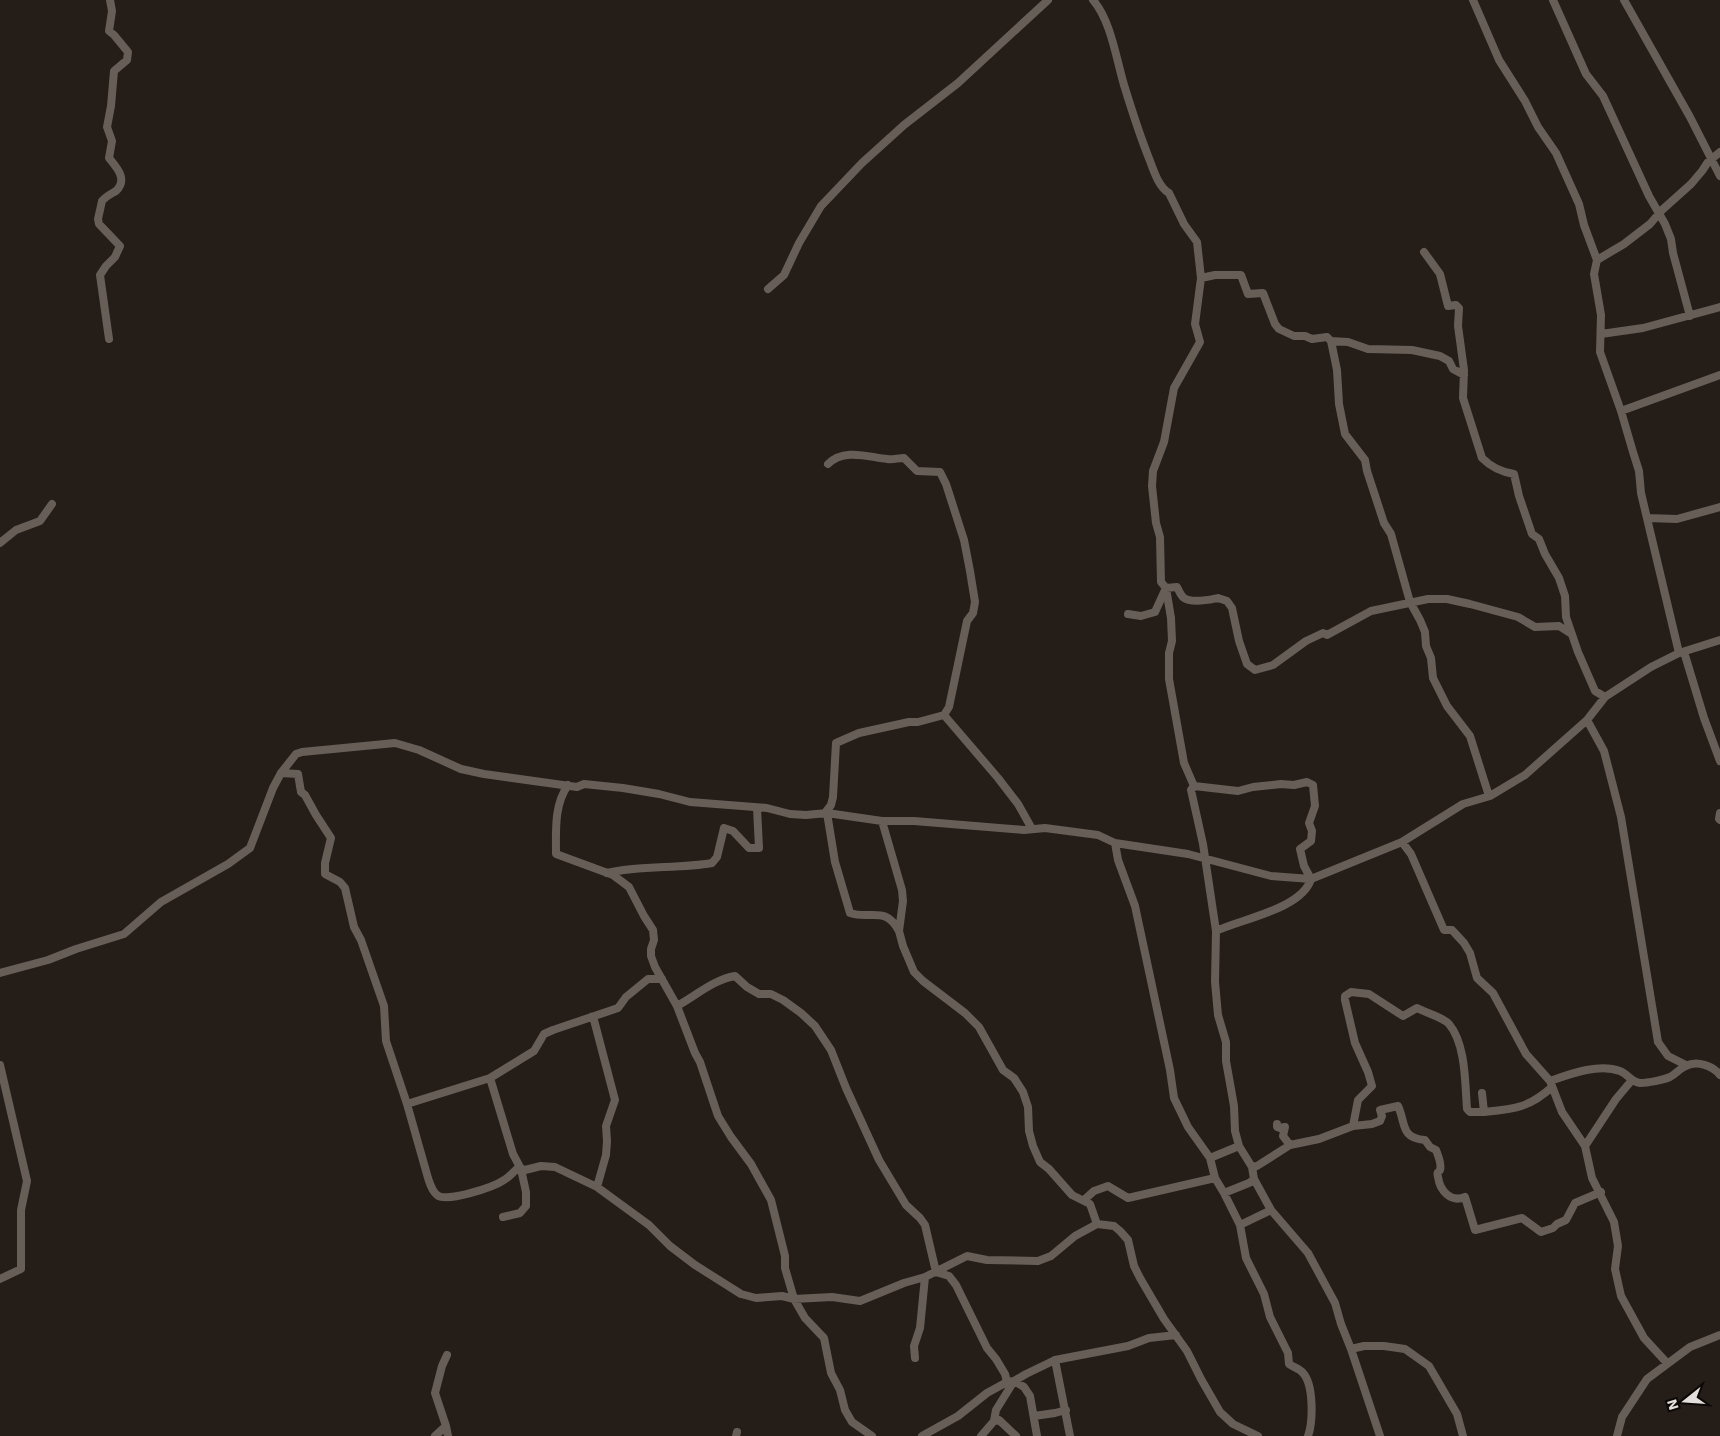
<svg xmlns="http://www.w3.org/2000/svg" width="1720" height="1436" font-family="'Work Sans',sans-serif">
<rect width="100%" height="100%" fill="#241d18"/>
<g fill="none" stroke-linecap="round" stroke-linejoin="round">
<path stroke="#675e58" stroke-width="8" d="M1093 0C1111 21 1116 58 1124 85 1132 111 1140 136 1150 161 1154 172 1159 187 1169 193L1184 224 1197 242 1201 278 1195 324 1200 342 1174 388 1164 442 1153 471 1152 486 1156 523 1160 537 1161 582 1166 588 1171 618 1172 641 1169 653V679L1184 763 1194 786
M1473 0 1499 60 1525 101 1538 127 1556 153 1579 204 1584 225 1597 260 1594 274 1601 315 1600 352 1621 411 1633 452 1639 471 1641 493 1679 653
M1553 0 1586 74 1603 96 1649 196 1665 224 1671 239 1673 253 1690 316
M1624 0 1690 117 1720 176
M1424 252 1440 274 1448 306 1456 305 1459 308 1458 326 1464 370 1463 398 1482 458C1491 467 1501 472 1514 474L1519 496 1532 534 1539 539 1545 554 1559 578 1565 596 1566 617 1578 652 1595 691 1605 697
M1597 260 1624 244 1650 224 1662 210 1691 184 1702 171 1708 162 1720 152
M1201 278 1215 275H1241L1248 294 1263 293 1275 324 1279 329 1294 336H1305L1312 339 1327 337 1331 341 1348 342 1368 349 1412 350 1440 356 1449 361 1453 369 1464 375
M768 289 784 275 799 243 821 206 862 163 904 125 958 83 1048 0
M1601 334 1643 328 1720 307
M109 339 100 275 106 266 115 257 120 246 99 224 98 219 102 201C106 196 111 194 116 191 128 179 117 168 109 158L112 141 107 127 111 106 114 71 127 60 128 52 114 35 109 31 112 11 110 0
M1331 341 1337 370 1339 404 1345 434 1365 460 1367 471 1384 523 1391 534 1410 602 1420 620 1425 632 1426 646 1431 658 1433 678 1447 706 1470 736 1489 796
M1621 411 1720 375
M828 464C844 448 868 457 887 459 893 460 898 458 904 458L917 471 940 472 946 484 964 540 970 571 975 602 973 613 967 621 949 707 944 715
M1647 518 1677 519 1720 507
M0 543 16 530 40 521 52 504
M1128 614 1141 616 1155 612 1166 588 1177 587C1179 591 1181 596 1184 598 1190 603 1211 600 1218 598L1227 601 1232 608 1239 641 1247 664 1255 670 1273 665 1306 641 1323 633 1327 635 1371 611 1428 599H1447L1470 604 1518 617 1535 627 1559 626 1570 633
M1684 652 1704 718 1720 761
M1587 720 1604 751 1621 817 1658 1042 1668 1056 1686 1065
M281 773 298 774 301 792 305 795 316 815 331 838 325 863V874L340 882 345 888 354 927 361 940 384 1006 386 1041 407 1104 490 1078 513 1154 521 1169 525 1170 541 1166 555 1167 597 1187 649 1225 670 1246 695 1265 741 1294 756 1298 782 1296 794 1299 832 1297 860 1301 904 1283 925 1277 967 1256 987 1260 1038 1261 1051 1256 1075 1236 1097 1224 1114 1226 1120 1231 1128 1240 1134 1266 1140 1278 1164 1319 1187 1351 1201 1379 1220 1412 1233 1424 1258 1436
M568 785C554 805 556 830 556 854L613 875 629 887 644 916 653 930 654 940 651 949V956L655 967 677 1006
M825 813 831 805 833 797 836 743 859 733 909 722H918L944 715 998 778 1018 804 1032 829
M827 813 835 862 850 913C871 920 885 905 899 931
M1720 813 1719 819 1720 820
M882 821 902 890 903 901 899 931 903 946 914 972 923 981 965 1013 979 1027 1003 1070 1014 1078 1023 1092 1028 1107 1029 1131 1033 1146 1040 1162 1049 1169 1072 1195 1090 1204 1097 1224
M1402 842 1411 854 1444 930H1452L1464 943 1470 953 1477 978 1493 993 1526 1054 1550 1081 1562 1112 1585 1146 1592 1178 1614 1222 1618 1246 1615 1269 1621 1296 1644 1338 1667 1363
M1115 843 1118 860 1135 906 1170 1070 1174 1098 1188 1127 1210 1158 1239 1146 1252 1167 1254 1179 1271 1210 1308 1253 1335 1303 1341 1324 1351 1349 1380 1436
M607 873C641 865 678 869 712 863L717 857 724 828 733 831 749 848H759L757 808
M1216 931C1241 919 1302 909 1311 879L1304 866 1300 849 1311 841 1312 831 1309 823 1315 806 1313 785 1307 782 1294 785 1281 784 1253 787 1238 791 1194 786 1191 790 1203 844 1216 931 1215 982 1218 1015 1226 1042V1061L1234 1106 1235 1131 1239 1146
M0 973 48 960 76 949 124 934 161 902 228 864 250 848 273 788 281 773 296 754 302 752 395 743 419 750 461 769 484 774 577 787 584 784 623 788 659 794 690 802 767 808 790 814 806 815 827 813 882 821H914L1024 830 1045 828 1098 835 1115 843 1188 854 1271 876 1311 879 1402 842 1463 804 1490 796 1525 775 1587 720 1605 697 1651 667 1679 653 1720 640
M591 1017 594 1020 615 1100 606 1126 607 1141 606 1155 597 1187
M0 1065 27 1181 21 1210V1269L0 1279
M490 1078 534 1051 544 1034 553 1030 618 1008 626 997 648 979H662
M1550 1081C1570 1074 1599 1063 1620 1071 1628 1074 1631 1082 1640 1083 1648 1083 1663 1080 1670 1077 1676 1074 1680 1068 1686 1066 1697 1060 1713 1066 1720 1075
M407 1104 428 1178C430 1184 432 1191 437 1195 446 1203 494 1187 504 1180 510 1177 514 1171 519 1167
M1484 1112C1514 1109 1529 1108 1552 1087
M1277 1124V1127L1280 1128 1285 1127 1283 1136 1290 1145
M1353 1126 1358 1100 1372 1086 1368 1072 1355 1043 1345 1000V996L1351 992 1369 994 1403 1016 1417 1008C1426 1013 1443 1017 1449 1024 1466 1044 1465 1084 1467 1109L1470 1112H1484L1482 1093
M1585 1146 1616 1099 1632 1080
M1252 1167 1257 1166 1290 1145 1319 1139 1353 1126 1372 1124 1380 1121 1382 1116 1380 1110 1398 1106C1406 1123 1400 1138 1425 1140L1430 1147 1436 1150C1438 1155 1442 1164 1440 1170 1437 1175 1437 1170 1438 1177 1440 1191 1451 1203 1465 1197L1475 1230 1522 1218 1541 1232 1553 1228 1557 1224 1566 1220 1575 1203 1601 1192
M1215 1178 1224 1193 1240 1225
M1224 1193 1249 1183 1254 1179
M1084 1200 1094 1191 1108 1186 1128 1198 1215 1178 1210 1158
M1271 1210 1240 1225 1246 1258 1264 1294 1270 1317 1288 1353 1289 1364C1293 1367 1300 1369 1303 1373 1314 1385 1313 1422 1308 1436
M503 1217 520 1213 526 1206V1192L521 1169
M1351 1349 1364 1346H1384L1405 1349 1429 1366 1457 1414 1463 1436
M915 1358 914 1346 920 1328 925 1277
M1055 1360 1070 1436
M1034 1416 1055 1413 1066 1410
M994 1421 999 1420 1016 1436
M446 1426 435 1393 442 1366 447 1355
M435 1436 446 1426 448 1436
M736 1436 737 1432
M872 1436 852 1422 845 1410 840 1390 831 1373 824 1338 805 1318 794 1299 785 1268V1256L771 1200 751 1164 731 1137 718 1116 700 1062 695 1053 677 1006C695 996 715 979 735 976L747 987 759 994H771L783 1000 801 1013 815 1026 831 1050 846 1088 879 1160 906 1205 920 1218 925 1225 936 1272 949 1276 956 1285 987 1348 996 1359 1005 1374 1007 1382
M922 1436 958 1416 987 1393 1007 1382 1014 1381 1024 1387 1030 1396 1037 1436
M981 1436 994 1421 996 1410 1014 1381 1026 1374 1055 1360 1128 1346 1149 1338 1176 1335
M1617 1436 1622 1417 1647 1379 1690 1347 1720 1335"/>
</g>
<g transform="translate(1685 1401) rotate(253)" stroke="#0b0806" stroke-width="4" paint-order="stroke">
<path d="M0-4L9 19L0 12L-9 19Z" fill="#e4dfdc"/>
<text y="-8" font-size="14" font-weight="bold" text-anchor="middle" fill="#e4dfdc">N</text>
</g>
</svg>
